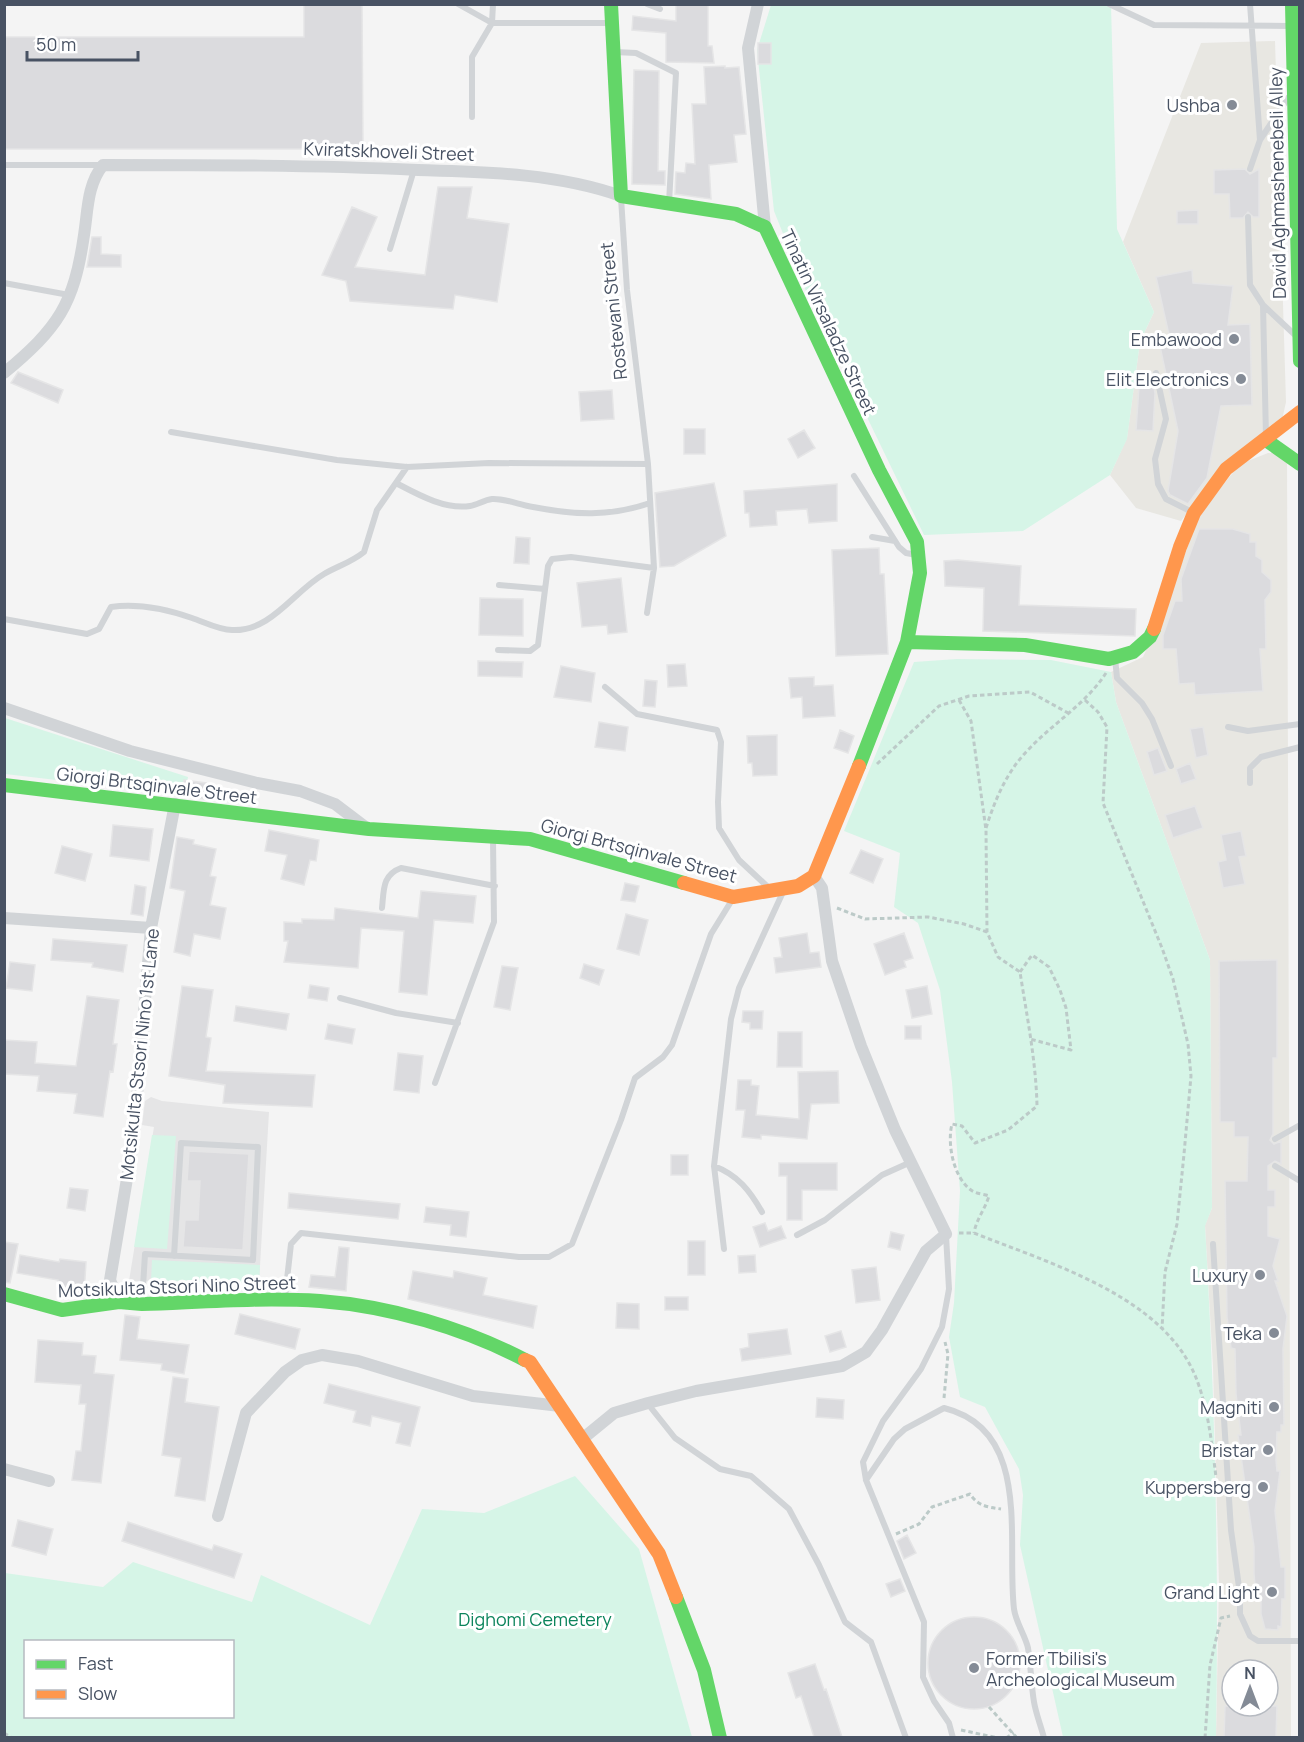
<svg xmlns="http://www.w3.org/2000/svg" width="1304" height="1742" font-family="Manrope,sans-serif">
<rect width="100%" height="100%" fill="#f4f4f4"/>
<path fill="#e8e7e2" fill-rule="evenodd" d="M1275 41 1286 402 1282 420 1208 486 1181 521 1136 508 1110 475 1127 438 1140 342 1154 312 1123 242 1201 43Z
M1268 453 1287 454 1291 1737H1216L1219 1583 1213 1367 1205 1225 1212 1208 1210 960 1116 702 1111 672 1143 657 1166 606 1200 513 1240 464ZM1232 1670H1268V1706H1232Z"/>
<path fill="#e5e5e6" d="M151 1097 162 1101 269 1112 259 1283 129 1281 154 1127 142 1125 145 1101Z"/>
<path fill="#d6f5e7" fill-rule="evenodd" d="M771 5H1111L1117 229 1154 312 1140 342 1127 439 1110 475 1023 531 924 535 806 291 774 211 757 50Z
M957 659 1051 660 1111 672 1116 702 1210 960 1212 1208 1205 1226C1215 1396 1219 1566 1216 1737H1063L1020 1545 1023 1495 1019 1469 985 1407 960 1397 949 1337 954 1303 960 1191 952 1082 940 990 918 923 894 907 900 853 844 831 914 662Z
M5 718 188 777 185 795 5 774Z
M152 1135 176 1136 167 1249 134 1247Z
M152 1260 260 1265 259 1283 151 1281Z
M575 1476 639 1549 692 1737H5V1573L103 1587 133 1562 252 1602 261 1575 370 1625 422 1509 484 1513ZM26 1642H232V1716H26Z"/>
<path fill="#dbdbde" stroke="#e5e5e6" stroke-width="1.5" d="M304 4H362L363 149H4V37H304Z
M676 4H708V46H712L714 63 666 62V33L632 30 633 16 676 21Z
M758 43H771V64H758Z
M725 66V68L739 67 746 134 734 135 737 162 709 165 711 199 675 194 676 172 685 173 686 163 695 164 692 104H706L704 67Z
M634 70 659 71 658 171H665V185L632 184Z
M1245 169 1250 174 1259 169V217H1253L1248 212 1243 218H1230L1229 194H1214V170Z
M438 187H472L467 218 509 224 497 302 455 295 453 309 350 301 346 281 322 275 352 207 377 217 355 267 425 275Z
M1198 210V224H1177V211Z
M92 237H101V254L121 255V267H87Z
M1192 270 1193 283 1233 286 1228 325 1250 324 1252 405 1221 406 1207 478 1188 504 1170 495 1168 491 1178 431 1158 337 1169 335 1156 277Z
M18 372 63 390 58 403 11 383Z
M1140 372H1151L1155 393 1153 431 1136 430Z
M612 390 614 419 581 421 579 392Z
M684 429H705V454H684Z
M804 430 815 448 798 458 788 439Z
M714 483 726 536 674 566 660 567 655 493Z
M837 484V521L809 523 807 509 776 511 777 525 750 527 749 513H745L744 491Z
M1199 529H1233L1250 534V542H1256V556L1262 560V572L1271 580V592L1265 600 1266 649H1260L1263 691 1195 695 1194 683 1179 684 1176 649H1163V635L1175 601H1182L1181 579Z
M516 537 530 538 529 564 514 563Z
M879 548 880 574H884L888 654 836 656 832 550Z
M958 560 1021 566 1019 605 1136 609 1135 636 983 631 984 588 945 586 944 561Z
M621 578 627 632 608 634 607 625 582 627 577 583Z
M480 598 523 599V636L479 635Z
M478 661 523 662 522 677 478 676Z
M685 664 687 686 668 687 667 665Z
M561 666 595 673 591 702 554 697Z
M814 677V686L833 685 835 716 803 718 802 697 791 698 789 678Z
M645 680 657 681 655 707 643 706Z
M599 722 628 727 625 751 595 747Z
M1203 727 1208 755 1196 758 1190 729Z
M840 730 854 736 848 753 834 748Z
M777 735V775L753 776 752 763H748L747 736Z
M1158 748 1167 771 1154 775 1147 752Z
M1190 763 1196 779 1181 784 1176 769Z
M184 780 206 783 204 799 182 796Z
M1195 806 1203 828 1173 838 1165 815Z
M113 825 153 829 149 861 110 856Z
M269 830 319 840 316 861 310 860 304 885 281 879 287 855 265 851Z
M1241 831 1246 856 1239 857 1245 884 1223 888 1218 862 1226 860 1221 835Z
M177 837 194 840 193 844 216 849 210 876 216 877 210 905 226 908 220 939 194 934 190 956 174 952 185 891 170 888Z
M62 846 92 854 85 881 55 873Z
M861 850 883 859 873 883 850 873Z
M625 883 639 886 635 902 621 900Z
M135 885 146 887 143 916 131 914Z
M421 891 476 896 473 923 434 920 427 995 399 992 404 931 361 928 358 968 284 962 288 941H284V922L302 923V919L334 920 335 908 418 918Z
M626 914 648 920 639 955 617 949Z
M807 933 810 953 819 952 821 967 776 973 774 958 782 957 779 938Z
M904 933 913 958 904 961 906 967 885 975 874 944Z
M53 939 127 945 123 972 92 967 93 963 51 960Z
M1277 960V1058H1273V1134L1270 1140 1274 1144 1281 1141V1164L1275 1161 1268 1166V1190H1275V1207H1268V1236L1280 1239 1273 1266 1278 1281H1275L1287 1316 1283 1349 1284 1425H1281V1432H1277L1276 1460 1277 1471H1280L1275 1511 1281 1567H1285V1599H1282L1281 1627 1278 1626V1630L1265 1629 1261 1614V1599H1259V1585H1255L1254 1574V1547L1238 1435H1241L1236 1394 1235 1349 1231 1348 1227 1317 1225 1181H1247L1248 1137H1234V1122H1220L1219 961Z
M10 962 35 965 32 991 6 988Z
M584 964 604 970 599 985 580 978Z
M502 966 518 968 510 1010 494 1007Z
M310 985 329 988 327 1001 308 998Z
M182 986 213 990 206 1037 211 1038 206 1071 315 1075 312 1107 223 1103 225 1085 169 1076Z
M927 986 932 1014 912 1018 906 990Z
M87 996 119 1000 113 1044H117L113 1072 110 1071 103 1117 74 1113 77 1094 37 1091 39 1076 4 1074V1040L37 1042 35 1063 76 1066Z
M236 1006 289 1014 286 1030 234 1021Z
M743 1011H763L762 1029H750V1023L742 1022Z
M328 1024 355 1029 352 1044 325 1039Z
M905 1026H921V1039H905Z
M778 1032H802V1067H777Z
M398 1053 423 1056 419 1093 394 1090Z
M838 1071 839 1103 811 1104 807 1139 761 1135V1139L742 1137 745 1110H736L738 1080H751V1085L759 1086 756 1115 799 1119 798 1072Z
M189 1151 249 1154 243 1250 183 1247 185 1220H198L200 1181H187Z
M671 1155H688V1175H671Z
M779 1163H837V1190H802V1220H787V1176H779Z
M70 1188 88 1190 85 1211 67 1208Z
M289 1193 400 1204 398 1219 288 1208Z
M426 1207 469 1212 466 1237 450 1235 451 1225 424 1222Z
M765 1223 768 1231 781 1226 786 1238 760 1247 753 1227Z
M891 1232 904 1235 900 1250 888 1247Z
M688 1241H705V1275H688Z
M4 1242 18 1244 10 1283 4 1282Z
M339 1247 349 1248 346 1291 309 1287 311 1275 335 1277Z
M20 1255 59 1262 60 1259 86 1262 84 1295 57 1293 58 1280 17 1273Z
M755 1255 756 1272 739 1273 738 1256Z
M876 1267 880 1300 856 1303 852 1270Z
M413 1271 453 1278 454 1271 487 1278 483 1295 537 1306 533 1328 408 1299Z
M665 1297H688V1310H665Z
M617 1303 639 1304V1329L616 1328Z
M240 1314 300 1329 295 1349 235 1334Z
M125 1315 140 1317 137 1339 189 1345 184 1374 161 1370 162 1364 120 1360Z
M787 1329 791 1354 742 1361 740 1349 749 1347 748 1334Z
M841 1331 846 1347 830 1352 825 1336Z
M38 1340 83 1343 82 1355 96 1356 94 1373 114 1375 101 1483 72 1480 76 1451H81L86 1404H79L81 1385 35 1382Z
M173 1377 188 1379 185 1402 219 1407 205 1501 175 1496 181 1458 162 1455Z
M329 1384 420 1407 410 1446 396 1443 401 1423 372 1416 370 1426 353 1422 356 1411 324 1403Z
M817 1398 844 1400 843 1419 816 1417Z
M18 1520 53 1529 46 1555 12 1546Z
M128 1522 212 1550 214 1545 242 1554 234 1578 122 1541Z
M907 1535 916 1553 904 1559 897 1541Z
M900 1579 905 1591 891 1597 886 1584Z
M928 1663a46 46 0 1 1 92 0a46 46 0 1 1-92 0Z
M815 1664 824 1690 826 1689 842 1737H814L801 1696 796 1698 788 1673Z
M1225 1706H1277L1276 1737H1224Z"/>
<g fill="none" stroke-linecap="round" stroke-linejoin="round">
<path stroke="#bccac8" stroke-width="3" stroke-dasharray="4.5 3" stroke-linecap="butt" d="M959 700 971 721 986 830 987 932 998 957 1020 972C1027 1017 1036 1061 1037 1106L1008 1130 975 1143 962 1126 952 1124C947 1143 953 1177 971 1190 976 1194 984 1194 989 1196 985 1209 976 1220 974 1233
M1085 700 1098 712 1107 727 1103 803 1162 948 1173 979 1188 1044 1191 1076 1184 1154 1177 1224 1165 1272 1162 1329
M877 764 939 706 969 696 1030 692 1070 714
M986 828C995 800 1006 773 1027 751 1053 723 1085 705 1106 673
M837 908 865 919 928 917 964 924 987 932
M1020 972 1032 955 1049 967 1060 990 1066 1008 1071 1050 1030 1039
M959 1233H974C1051 1264 1168 1297 1198 1383 1209 1414 1212 1446 1216 1477
M944 1398 948 1354 945 1342
M896 1534 919 1524 932 1507 970 1494C978 1506 987 1507 1001 1509
M989 1707 1017 1738
M961 1730 998 1738
M4 1733 12 1738
M1006 1738 1014 1733
M1205 1738 1210 1665 1221 1618 1230 1616"/>
<path stroke="#d1d4d7" stroke-width="6" d="M458 4 492 23H612
M647 4 660 9
M1109 4 1154 25 1289 26
M1250 4 1260 140
M615 52 636 53 676 73 669 203
M472 117V57L492 23 493 4
M4 165H102
M1250 169 1260 140 1288 98
M621 198 627 290 648 464 654 568 647 613
M1248 217 1250 285 1263 305 1294 334
M390 249 414 170
M4 283 69 295
M1263 305 1266 437
M1156 373 1166 419 1155 459 1158 484 1166 499 1194 513
M171 432 337 460 407 467 489 463 648 464
M854 476 899 547 906 553 917 555
M396 483C417 494 445 510 470 506 477 505 484 500 492 499 504 498 520 505 533 507 575 515 609 517 650 503
M872 537 895 541
M499 585 545 589
M4 619 87 634 99 629 111 607C138 603 166 609 192 618 204 622 219 630 232 630 271 632 293 592 324 574 338 566 352 562 364 552L377 510 407 467
M498 650 530 651 538 645 548 566 552 559 571 557 654 568
M1115 658 1117 678 1142 703 1152 719 1171 766
M605 687 637 714 717 730 721 742 718 802 719 828 739 860 769 888
M1228 727 1248 731 1300 724
M1250 783V768L1261 757 1300 747
M382 908C384 890 382 875 401 868L495 886
M340 998 396 1013 458 1023
M435 1083 494 922 493 839
M1275 1139 1300 1125
M714 1166C738 1175 750 1191 762 1212
M1275 1166 1300 1181
M797 1235 825 1220 882 1175 911 1162
M946 1235 949 1289 942 1327 921 1369 883 1421 863 1462 866 1480 924 1622 923 1677 934 1701 949 1723 953 1738
M1213 1244 1231 1530 1240 1594V1614L1250 1636 1258 1641H1300
M724 1249 714 1166 731 1019 739 988 783 892
M285 1297 291 1244 301 1233 519 1257H549L572 1244 621 1120 635 1078 663 1057 672 1045 711 934 732 900
M142 1303 145 1254 253 1260 258 1147 181 1143 174 1256
M648 1404 675 1438 720 1469 751 1476 789 1509 819 1565 845 1622 871 1642 906 1738
M866 1480 894 1439 905 1429 944 1408C1033 1430 1006 1542 1014 1609 1016 1623 1025 1635 1028 1648 1031 1666 1031 1684 1034 1702 1036 1714 1041 1726 1044 1738"/>
<path stroke="#d1d4d7" stroke-width="12" d="M758 4 748 48 765 227
M4 373C58 328 74 305 84 235 88 210 87 185 103 165 208 165 313 165 418 170 485 172 556 173 621 196
M4 708 130 751 257 783 300 791 335 804 368 829
M4 918 151 928
M119 1302 110 1280 133 1143 151 928 175 804
M581 1440 614 1413 648 1403 696 1391 842 1366 866 1352 882 1330 926 1251 946 1234 895 1130 861 1046 832 961 822 888 814 876
M4 1469 49 1481
M218 1516 246 1413 285 1372 302 1360 322 1355 358 1361 473 1396 560 1406"/>
<path stroke="#63d668" stroke-width="14" d="M611 4 621 196 736 214 765 227 879 470 917 542 920 573 907 642
M1292 4 1300 361
M1266 440 1300 464
M859 766 907 642 1025 645 1109 659 1133 652 1150 637 1154 629
M4 785 369 829 530 839 684 883
M4 1294 62 1310 119 1302 142 1304C201 1302 261 1297 320 1301 389 1306 464 1328 525 1360
M676 1597 704 1670 720 1738"/>
<path stroke="#ff974d" stroke-width="14" d="M1154 629 1180 547 1194 513 1226 469 1300 412
M684 883 733 897 798 886 814 876 859 766
M525 1360 530 1362 659 1554 676 1597"/>
</g>
<g fill="#848b96" stroke="#fff" stroke-width="2">
<circle cx="1232" cy="105" r="6"/>
<circle cx="1234" cy="339" r="6"/>
<circle cx="1241" cy="379" r="6"/>
<circle cx="1260" cy="1275" r="6"/>
<circle cx="1274" cy="1333" r="6"/>
<circle cx="1274" cy="1407" r="6"/>
<circle cx="1268" cy="1450" r="6"/>
<circle cx="1263" cy="1487" r="6"/>
<circle cx="1272" cy="1592" r="6"/>
<circle cx="974" cy="1668" r="6"/>
</g>
<g text-anchor="middle" dominant-baseline="central" stroke-width="6" stroke-linejoin="round" paint-order="stroke">
<g font-size="18" fill="#485263" stroke="#fff" text-anchor="end">
<text x="1220" y="105">Ushba</text>
<text x="1222" y="339">Embawood</text>
<text x="1229" y="379">Elit Electronics</text>
<text x="1248" y="1275">Luxury</text>
<text x="1262" y="1333">Teka</text>
<text x="1262" y="1407">Magniti</text>
<text x="1256" y="1450">Bristar</text>
<text x="1251" y="1487">Kuppersberg</text>
<text x="1260" y="1592">Grand Light</text>
<text x="986" y="1658" text-anchor="start">Former Tbilisi's<tspan x="986" dy="21">Archeological Museum</tspan></text>
</g>
<g font-size="18" fill="#485263" stroke="#fff">
<text transform="translate(389 151) rotate(2)">Kviratskhoveli Street</text>
<text transform="translate(1277 183) rotate(-91)">David Aghmashenebeli Alley</text>
<text transform="translate(613 311) rotate(-96)">Rostevani Street</text>
<text transform="translate(829 322) rotate(65)">Tinatin Virsaladze Street</text>
<text transform="translate(157 785) rotate(7)">Giorgi Brtsqinvale Street</text>
<text transform="translate(639 850) rotate(15)">Giorgi Brtsqinvale Street</text>
<text transform="translate(139 1054) rotate(-84)">Motsikulta Stsori Nino 1st Lane</text>
<text transform="translate(177 1286) rotate(-2)">Motsikulta Stsori Nino Street</text>
</g>
<g font-size="18" fill="#0c845c" stroke="#fff">
<text x="535" y="1619">Dighomi Cemetery</text>
</g>
</g>
<rect width="1304" height="1742" fill="none" stroke="#485263" stroke-width="12"/>
<rect x="24" y="1640" width="210" height="78" fill="#ffffff" stroke="#b6bac1" stroke-width="1.5"/>
<rect x="36" y="1660" width="30" height="9" fill="#63d668" stroke="#b6bac1" stroke-width="1.5"/>
<text x="78" y="1670" font-size="18" fill="#485263">Fast</text>
<rect x="36" y="1690" width="30" height="9" fill="#ff974d" stroke="#b6bac1" stroke-width="1.5"/>
<text x="78" y="1700" font-size="18" fill="#485263">Slow</text>
<g transform="translate(1250 1688)"><circle r="28" fill="#ffffff" stroke="#b6bac1" stroke-width="1.5"/>
<path d="M0-4.5L10 22L0 15L-10 22Z" fill="#848b96"/>
<text y="-9" font-size="16" font-weight="bold" text-anchor="middle" fill="#485263">N</text>
</g>
<path d="M27 51v9h111v-9" fill="none" stroke="#485263" stroke-width="3"/>
<text x="36" y="51" font-size="18" fill="#485263" stroke="#ffffff" stroke-width="4.5" paint-order="stroke">50 m</text>
</svg>
